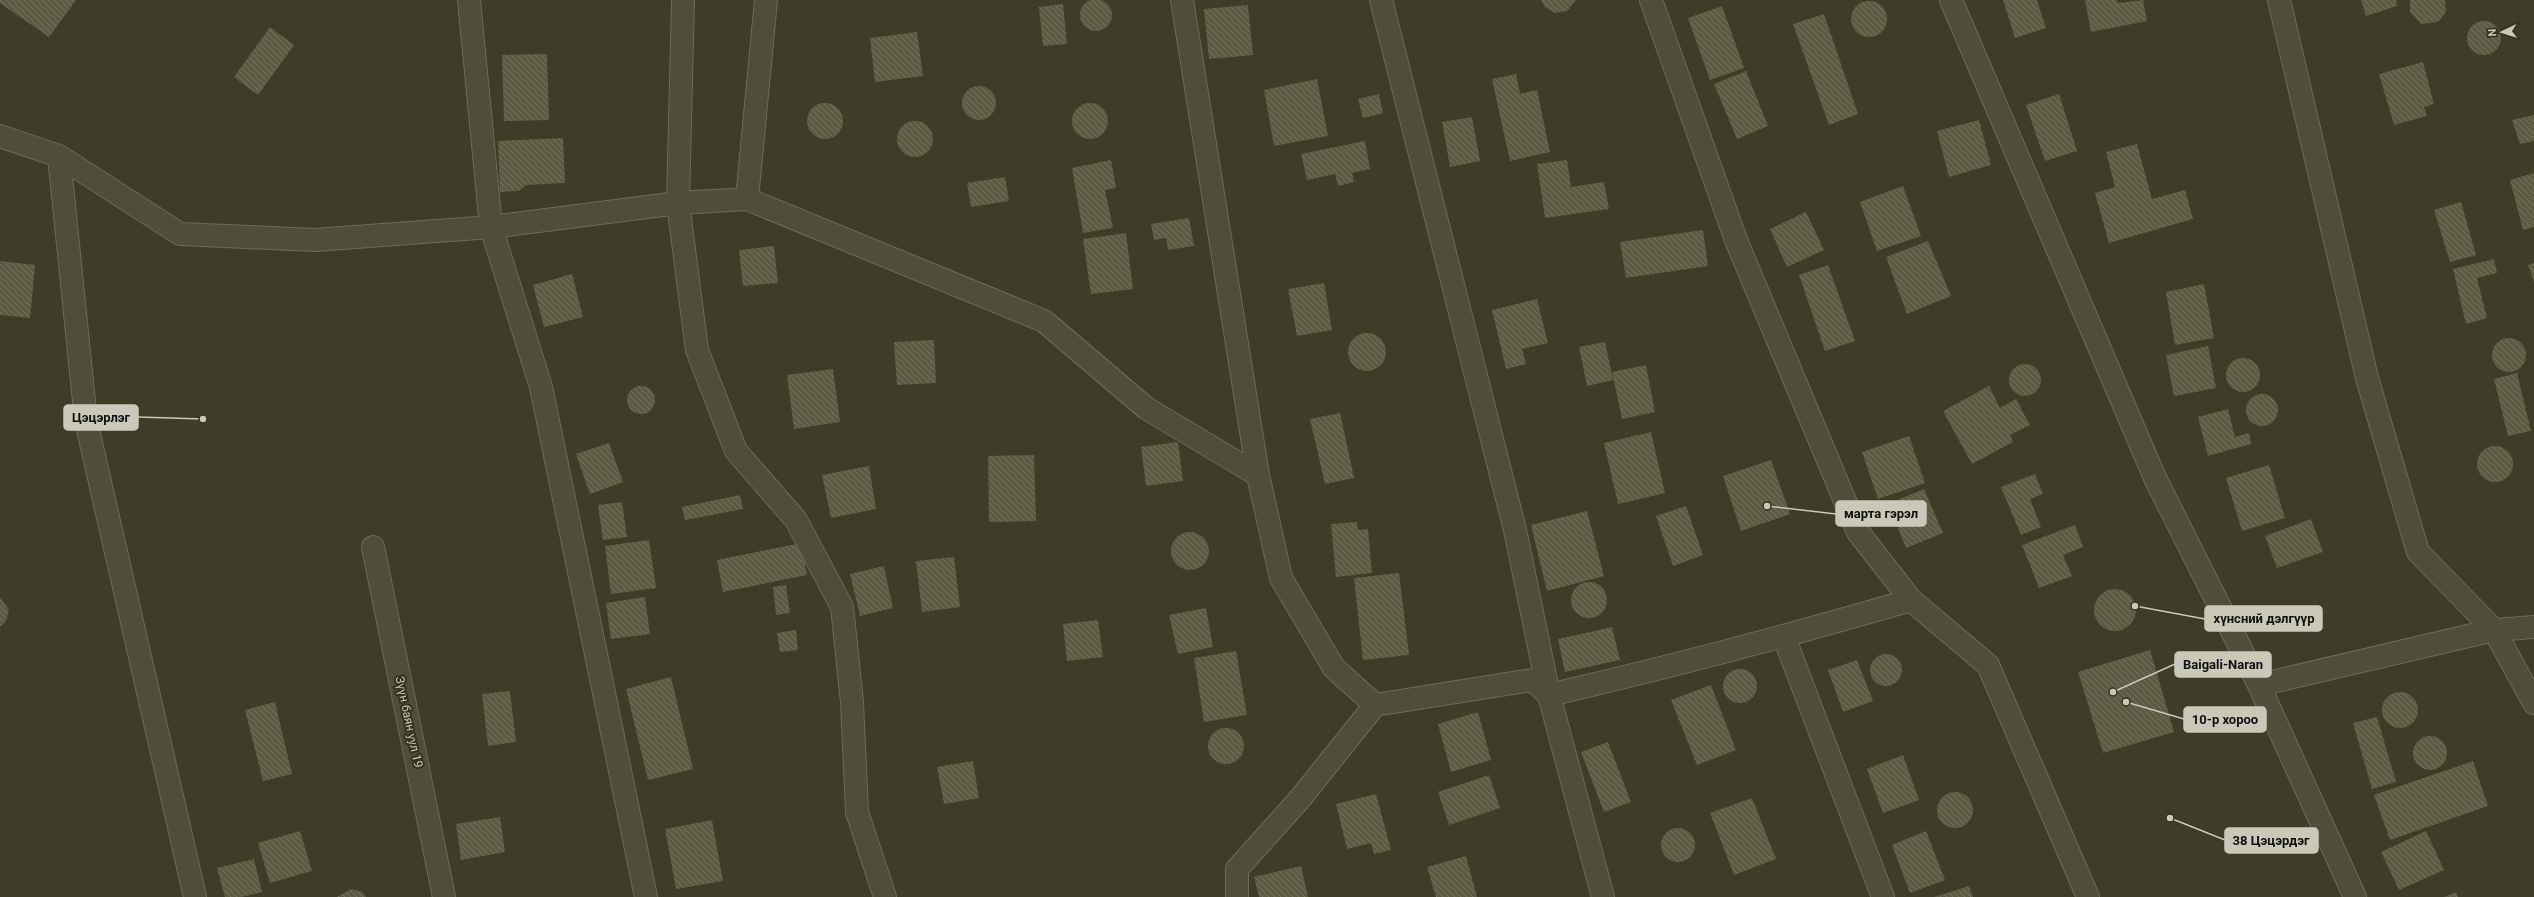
<svg xmlns="http://www.w3.org/2000/svg" width="2534" height="897" font-family="Roboto,sans-serif">
<defs>
<pattern id="building-back-hatch" width="6" height="6" patternUnits="userSpaceOnUse"><rect width="6" height="6" fill="#5e5b44"/><path d="M-1 5l2 2M0 0l6 6M5-1l2 2" fill="none" stroke="#74715d"/></pattern>
</defs>
<rect width="100%" height="100%" fill="#3f3c27"/>
<path fill="url(#building-back-hatch)" d="M1080 15a16 16 0 1 1 32 0a16 16 0 1 1-32 0Z
M0 0H76L49 37 0 3Z
M1541 0H1576L1567 11 1555 13 1545 7Z
M2003 0H2037L2046 28 2015 38Z
M2085 0H2117L2118 3 2143 0 2147 21 2091 32Z
M2361 0H2396L2397 6 2366 16Z
M2410 0H2445L2446 12 2438 22 2421 24 2410 12Z
M1851 19a18 18 0 1 1 36 0a18 18 0 1 1-36 0Z
M1063 4 1067 44 1043 46 1039 7Z
M1248 5 1253 55 1209 59 1204 9Z
M1722 6 1744 68 1710 80 1688 18Z
M1824 14 1858 114 1829 125 1793 24Z
M2467 38a17 17 0 1 1 34 0a17 17 0 1 1-34 0Z
M270 27 294 45 258 95 234 77Z
M917 32 923 76 875 82 870 38Z
M547 54 549 120 504 121 502 55Z
M2423 62 2434 104 2424 107 2427 116 2394 125 2379 74Z
M1746 71 1768 126 1737 139 1714 84Z
M1516 74 1520 94 1537 90 1550 152 1510 161 1492 79Z
M1317 79 1328 136 1274 146 1264 90Z
M962 103a17 17 0 1 1 34 0a17 17 0 1 1-34 0Z
M1379 94 1383 113 1363 118 1358 99Z
M2059 94 2077 151 2045 161 2026 105Z
M807 121a18 18 0 1 1 36 0a18 18 0 1 1-36 0Z
M1072 121a18 18 0 1 1 36 0a18 18 0 1 1-36 0Z
M2534 115V141L2520 144 2512 120Z
M1472 117 1480 161 1450 167 1442 122Z
M1979 120 1991 165 1949 177 1937 131Z
M897 139a18 18 0 1 1 36 0a18 18 0 1 1-36 0Z
M563 138 565 183 526 185 519 191 500 192 498 141Z
M1365 141 1370 169 1352 173 1354 182 1338 186 1335 174 1307 180 1301 154Z
M2137 144 2152 199 2185 190 2193 219 2109 243 2095 193 2115 187 2106 152Z
M1111 160 1116 188 1105 190 1113 228 1083 233 1072 168Z
M1567 160 1571 187 1604 182 1609 209 1545 218 1537 164Z
M2534 173V227L2523 230 2510 180Z
M1005 177 1009 201 971 207 967 183Z
M1903 186 1921 236 1877 251 1860 202Z
M2461 202 2476 255 2450 262 2434 210Z
M1806 212 1824 250 1787 267 1770 229Z
M1189 218 1194 246 1168 250 1166 238 1154 240 1151 224Z
M1703 230 1708 266 1626 278 1620 242Z
M1126 233 1133 289 1091 294 1083 239Z
M1928 241 1951 296 1907 314 1886 257Z
M774 246 778 283 743 286 739 250Z
M2494 259 2497 273 2477 278 2487 318 2466 324 2453 269Z
M0 261 35 265 30 318 0 315Z
M2534 263V282L2528 265Z
M1828 265 1855 341 1825 351 1799 275Z
M572 274 583 317 544 327 533 285Z
M1324 283 1332 330 1297 336 1288 289Z
M2204 284 2214 338 2175 345 2166 292Z
M1537 299 1548 343 1522 349 1526 364 1506 369 1492 310Z
M1348 352a19 19 0 1 1 38 0a19 19 0 1 1-38 0Z
M2492 355a17 17 0 1 1 34 0a17 17 0 1 1-34 0Z
M934 340 936 383 897 385 894 342Z
M1605 342 1613 380 1587 386 1579 347Z
M2208 346 2216 388 2174 396 2166 355Z
M2226 375a17 17 0 1 1 34 0a17 17 0 1 1-34 0Z
M2009 380a16 16 0 1 1 32 0a16 16 0 1 1-32 0Z
M1646 365 1655 412 1622 419 1612 372Z
M833 369 840 422 794 429 787 375Z
M2517 373 2531 431 2508 436 2494 379Z
M627 400a14 14 0 1 1 28 0a14 14 0 1 1-28 0Z
M1989 386 2000 408 2016 399 2030 425 2010 435 2013 442 1972 464 1943 411Z
M2246 410a16 16 0 1 1 32 0a16 16 0 1 1-32 0Z
M2228 409 2235 437 2249 433 2251 444 2208 456 2198 417Z
M1340 413 1354 478 1325 484 1310 419Z
M1651 432 1665 493 1618 504 1604 443Z
M1909 436 1925 483 1878 499 1862 452Z
M1178 442 1183 481 1146 486 1141 447Z
M609 443 623 482 590 494 576 454Z
M2477 464a18 18 0 1 1 36 0a18 18 0 1 1-36 0Z
M1034 455 1036 521 989 522 988 456Z
M1771 460 1790 514 1741 531 1723 476Z
M2269 465 2285 518 2242 531 2226 478Z
M869 466 876 509 831 518 822 475Z
M2035 474 2043 494 2030 499 2041 527 2021 535 2001 487Z
M1924 489 1943 533 1906 548 1888 504Z
M740 495 743 509 685 520 682 507Z
M622 502 627 537 603 540 598 505Z
M1686 506 1703 555 1673 566 1656 516Z
M1587 511 1604 576 1547 591 1531 525Z
M2311 519 2323 552 2277 568 2265 536Z
M1357 522 1358 530 1368 529 1372 573 1336 577 1331 524Z
M2075 525 2083 547 2063 555 2072 576 2039 588 2022 545Z
M1171 551a19 19 0 1 1 38 0a19 19 0 1 1-38 0Z
M649 540 656 588 611 594 605 546Z
M801 543 807 575 723 592 717 560Z
M954 557 960 607 922 612 916 561Z
M884 566 893 608 860 616 850 574Z
M1399 573 1409 655 1363 660 1354 578Z
M1571 600a18 18 0 1 1 36 0a18 18 0 1 1-36 0Z
M786 585 790 613 776 615 773 587Z
M2094 610a21 21 0 1 1 42 0a21 21 0 1 1-42 0Z
M0 597 9 610 6 621 0 627Z
M645 597 650 634 611 639 606 603Z
M1206 608 1213 647 1178 654 1169 615Z
M1098 620 1103 657 1067 661 1063 624Z
M1612 627 1620 660 1565 672 1558 639Z
M796 630 798 650 780 652 777 633Z
M2150 650 2174 732 2103 753 2078 672Z
M1236 651 1247 715 1204 722 1194 658Z
M1870 670a16 16 0 1 1 32 0a16 16 0 1 1-32 0Z
M1857 660 1873 701 1843 712 1828 670Z
M1723 686a17 17 0 1 1 34 0a17 17 0 1 1-34 0Z
M671 677 693 769 648 780 626 689Z
M1711 685 1736 750 1697 765 1671 700Z
M510 691 516 742 488 746 482 694Z
M2382 710a18 18 0 1 1 36 0a18 18 0 1 1-36 0Z
M275 702 292 774 263 781 245 710Z
M1478 712 1491 760 1451 772 1438 724Z
M2377 717 2396 782 2372 789 2353 723Z
M1208 746a18 18 0 1 1 36 0a18 18 0 1 1-36 0Z
M2413 753a17 17 0 1 1 34 0a17 17 0 1 1-34 0Z
M1608 742 1631 802 1604 812 1581 752Z
M1903 755 1919 800 1883 813 1867 769Z
M973 761 979 798 944 804 937 767Z
M2473 761 2488 806 2390 840 2374 795Z
M1489 775 1500 808 1449 825 1438 792Z
M1937 810a18 18 0 1 1 36 0a18 18 0 1 1-36 0Z
M1376 794 1391 850 1374 854 1371 843 1347 849 1336 804Z
M1752 798 1776 859 1734 875 1710 813Z
M500 817 505 852 461 860 456 824Z
M712 820 723 881 676 889 665 829Z
M1661 845a17 17 0 1 1 34 0a17 17 0 1 1-34 0Z
M300 831 312 871 270 883 258 843Z
M1926 831 1945 880 1910 893 1892 845Z
M2426 831 2444 870 2399 890 2381 852Z
M1466 856 1477 897H1436L1427 867Z
M254 859 262 892 241 897H225L217 868Z
M1301 866 1308 897H1259L1254 877Z
M1969 886 1973 897H1934Z
M351 889 362 892 366 897H337Z
M2456 892 2458 897H2444Z"/>
<g fill="none" stroke-linecap="round" stroke-linejoin="round">
<defs>
<path id="minor" d="M469 0 491 227 541 387 646 897
M683 0 678 203 697 350 736 451 796 520 842 607 852 702 857 812 885 897
M1182 0 1258 475
M1381 0 1515 530 1549 695 1603 897
M1651 0 1736 240 1858 532 1911 600 1988 665 2088 897
M1951 0 2155 478 2259 685 2355 897
M2279 0 2367 378 2418 552 2494 630 2534 703
M0 136 59 156 180 234 315 240 491 227 678 203 747 199 1044 321 1146 408 1258 475 1281 578 1334 668 1375 705 1532 680 1549 695C1671 667 1791 635 1911 600
M59 156 86 421 195 897
M747 199 766 0
M373 547 444 897
M1784 637 1883 897
M2259 685 2494 630 2534 627
M1237 897V869L1299 800 1375 705"/>
</defs>
<use href="#minor" stroke="#6d6b59" stroke-width="24"/>
<use href="#minor" stroke="#4f4d3b" stroke-width="22"/>
</g>
<g text-anchor="middle" dominant-baseline="central" stroke-width="4" stroke-linejoin="round" paint-order="stroke">
<g font-size="12" fill="#cac8b8" stroke="#343220">
<text transform="translate(409 722) rotate(78)">Зүүн баян уул 19</text>
</g>
</g>
<path fill="none" stroke="#cac8b8" stroke-width="1.5" d="M203 419L138 417M1767 506L1836 514M2135 606L2205 619M2113 692L2175 664M2126 702L2184 719M2170 818L2225 840"/>
<g fill="#cac8b8" stroke="#343220" stroke-width="1.5">
<circle cx="203" cy="419" r="4"/>
<circle cx="1767" cy="506" r="4"/>
<circle cx="2135" cy="606" r="4"/>
<circle cx="2113" cy="692" r="4"/>
<circle cx="2126" cy="702" r="4"/>
<circle cx="2170" cy="818" r="4"/>
</g>
<g fill="#cac8b8" stroke="#cac8b8" stroke-width="1.5">
<rect x="64" y="405" width="74" height="25" rx="4"/>
<rect x="1836" y="501" width="90" height="25" rx="4"/>
<rect x="2205" y="606" width="117" height="25" rx="4"/>
<rect x="2175" y="652" width="96" height="25" rx="4"/>
<rect x="2184" y="707" width="82" height="25" rx="4"/>
<rect x="2225" y="828" width="93" height="25" rx="4"/>
</g>
<g font-size="13" text-anchor="middle" font-weight="bold" fill="#111">
<text x="101" y="422">Цэцэрлэг</text>
<text x="1881" y="518">марта гэрэл</text>
<text x="2264" y="623">хүнсний дэлгүүр</text>
<text x="2223" y="669">Baigali-Naran</text>
<text x="2225" y="724">10-р хороо</text>
<text x="2271" y="845">38 Цэцэрдэг</text>
</g>
<g transform="translate(2502 32) rotate(266)" stroke="#343220" stroke-width="3" paint-order="stroke">
<path d="M0-3L7 15L0 10L-7 15Z" fill="#cac8b8"/>
<text y="-6" font-size="11" font-weight="bold" text-anchor="middle" fill="#cac8b8">N</text>
</g>
</svg>
